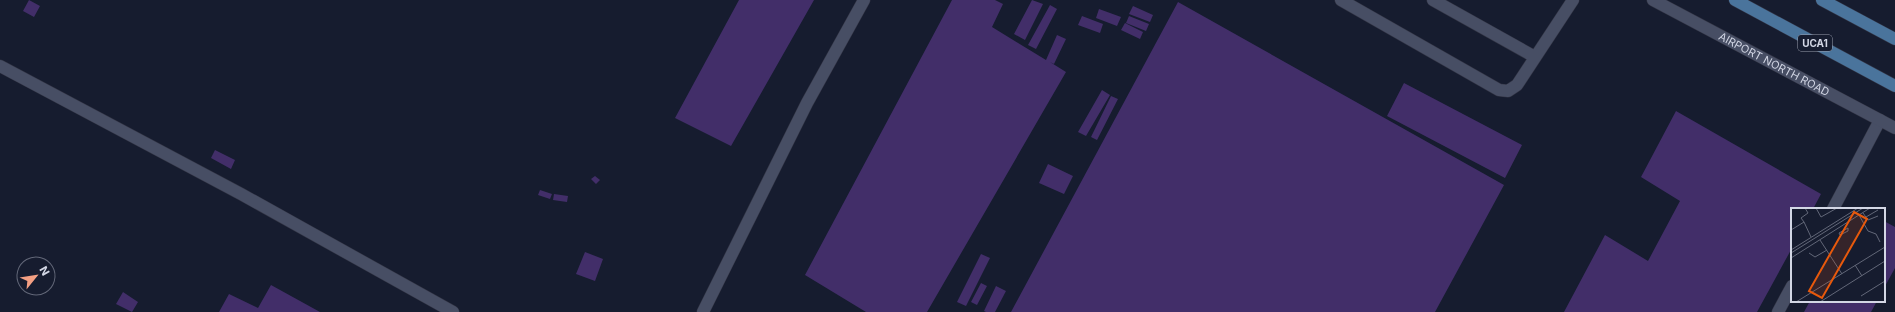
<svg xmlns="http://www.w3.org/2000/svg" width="1895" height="312" font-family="Inter,sans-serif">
<rect width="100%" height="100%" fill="#161c2f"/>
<path fill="#422e69" d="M29 0 40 6 34 17 23 11Z
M739 0H814L731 146 675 118Z
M952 0H995L1003 4 992 27 1046 60 1057 35 1066 39 1054 64 1050 62 1066 72 927 312H866L805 275Z
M1032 0 1043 4 1025 40 1014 34Z
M1178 2 1504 185 1435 312H1011Z
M1050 5 1057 9 1036 49 1028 45Z
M1133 6 1153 15 1150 22 1129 14Z
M1099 9 1121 17 1117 26 1096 18Z
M1082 16 1103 24 1100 33 1078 25Z
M1129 16 1149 24 1146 31 1126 23Z
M1125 23 1143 32 1140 39 1121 30Z
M1404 83 1522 145 1505 178 1387 116Z
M1102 90 1110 95 1086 136 1078 132Z
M1111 96 1118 99 1097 140 1091 137Z
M1676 111 1821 194 1813 209H1792V248L1757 312H1564L1605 235 1648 261 1680 201 1641 177Z
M215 150 235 160 231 169 211 158Z
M1048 164 1073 176 1064 194 1039 183Z
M595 176 600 180 596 184 591 179Z
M540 190 552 194 550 199 538 195Z
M554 194 568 196 567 202 553 200Z
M1884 221 1895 227V268L1884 288Z
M585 252 603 259 595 281 576 274Z
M981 254 990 258 966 306 957 302Z
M981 283 987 286 977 305 971 302Z
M271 285 320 312H219L229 294 258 308Z
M996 286 1006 291 995 312H986L984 311Z
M123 292 138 302 132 312 116 304Z
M1810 301H1877L1871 312H1804Z"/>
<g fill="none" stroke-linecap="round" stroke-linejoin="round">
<defs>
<path id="service" d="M1341 0 1499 90 1508 91 1517 85 1573 0
M1433 0 1535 57
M0 66 241 194 453 312
M1833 209 1880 120
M703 312 807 103 864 0
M1778 312 1792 286"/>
<g id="secondary">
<path id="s1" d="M1653 0 1895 128"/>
</g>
<path id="primary" d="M1735 0 1895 86
M1822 0 1895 39"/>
</defs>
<use href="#service" stroke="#323444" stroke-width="13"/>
<use href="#secondary" stroke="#323444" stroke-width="13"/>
<use href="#primary" stroke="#323444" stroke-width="13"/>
<use href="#service" stroke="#474e64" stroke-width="12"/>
<use href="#secondary" stroke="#474e64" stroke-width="12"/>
<use href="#primary" stroke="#4a749c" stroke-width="12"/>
</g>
<g text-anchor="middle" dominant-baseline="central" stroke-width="3" stroke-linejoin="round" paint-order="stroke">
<rect fill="#161c2f" stroke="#9a9fae" stroke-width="1" x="1798" y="35" width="34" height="16" rx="3"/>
<g font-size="10" font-weight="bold" fill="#d3d7e5">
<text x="1815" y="43">UCA1</text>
</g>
<g font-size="11" fill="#d3d7e5" stroke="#161c2f">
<text stroke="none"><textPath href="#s1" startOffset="137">AIRPORT NORTH ROAD</textPath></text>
</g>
</g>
<g transform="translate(1791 208)">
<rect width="94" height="94" fill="#161c2f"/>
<path fill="none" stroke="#626778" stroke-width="1" d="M25 0 30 9 46 0M72 5 77 12 87 8M68 7 77 23 85 26 89 34M75 9 87 2M13 14 20 29M57 20V23L49 27 48 25ZM0 22 13 14 10 10 17 5 14 0M29 32 51 66M0 42 67 0M0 45 72 0M18 45 24 49 36 42M0 50 79 0M64 57 71 68M70 88 94 73M5 94 94 39M29 94 94 53"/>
<path fill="#e8590c" fill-opacity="0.15" stroke="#e8590c" stroke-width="2" d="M63 4 76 11 31 90 18 83Z"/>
<rect width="94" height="94" fill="none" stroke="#d3d7e5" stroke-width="2"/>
</g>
<g transform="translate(36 276) rotate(60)"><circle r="19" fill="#161c2f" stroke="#626778"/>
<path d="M0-3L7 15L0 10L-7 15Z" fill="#f39f83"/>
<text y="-6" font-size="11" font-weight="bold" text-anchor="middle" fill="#d3d7e5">N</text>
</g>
</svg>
